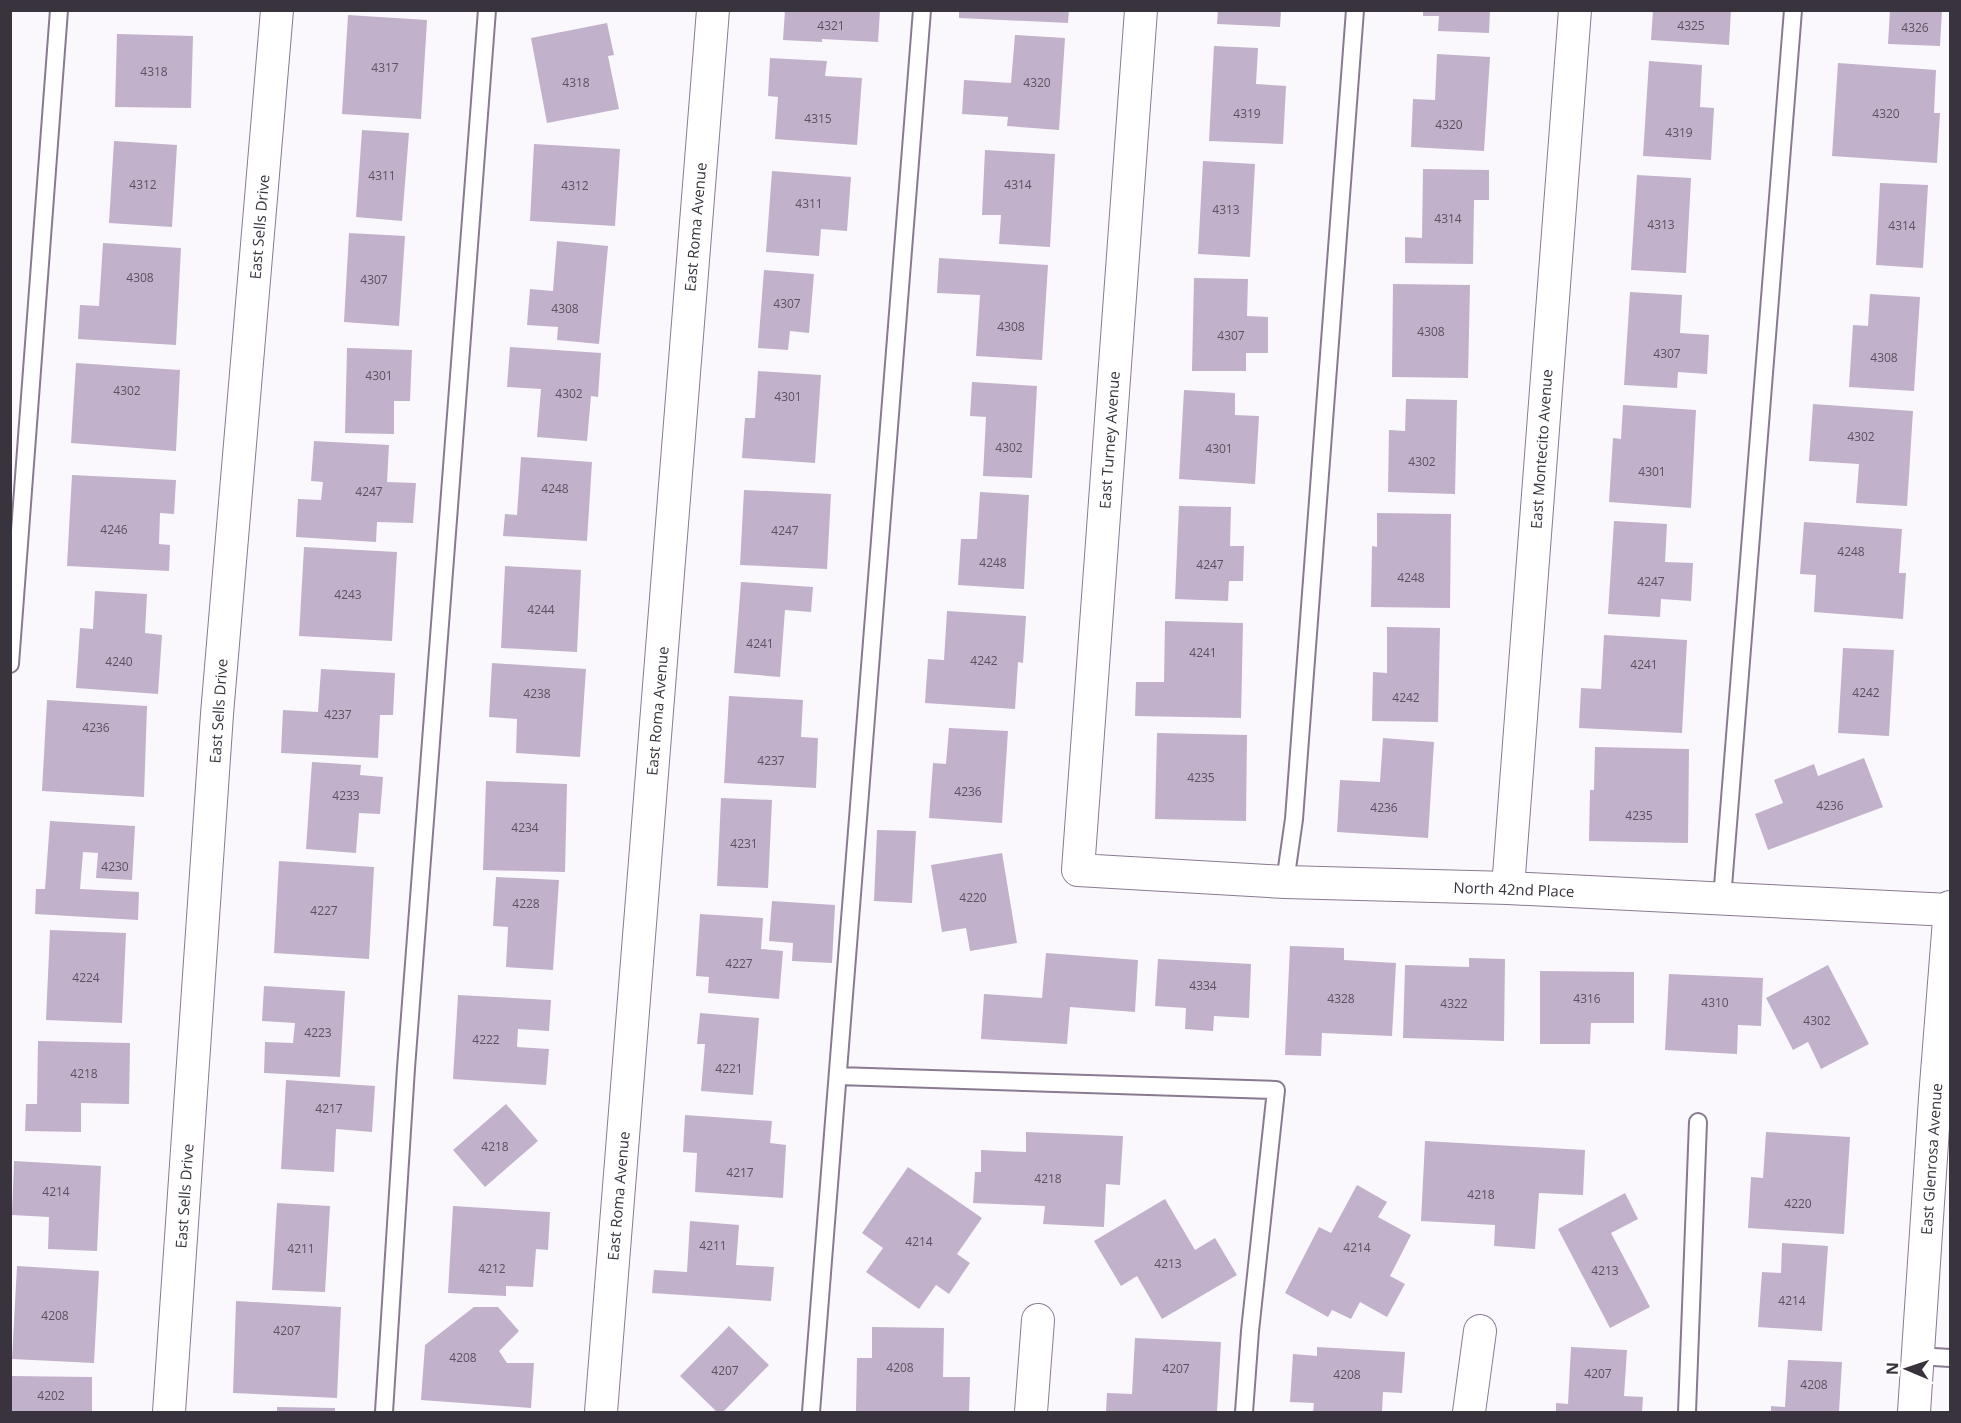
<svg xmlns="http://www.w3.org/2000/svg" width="1961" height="1423" font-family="'Open Sans',sans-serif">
<rect width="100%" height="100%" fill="#fbf8fd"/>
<path fill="#c2b1ca" d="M785 10H880L878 42 822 39V42L783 40Z
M959 10H1069L1068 23 959 18Z
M1218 10H1281L1280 27 1217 24Z
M1423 10H1490L1489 33 1438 31 1439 16H1423Z
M1653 10H1731L1729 45 1651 40Z
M1890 10H1942L1940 46 1888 44Z
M348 15 427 20 421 119 342 114Z
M607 23 614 55 608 56 619 109 547 123 531 38Z
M117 34 193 36 191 108 115 107Z
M1015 35 1065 38 1059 130 1007 126 1008 117 962 114 964 80 1011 83Z
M1214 46 1258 48 1256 84 1286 86 1283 144 1209 141Z
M1437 54 1490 57 1484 151 1411 147 1413 99 1435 100Z
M770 58 827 61 825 76 862 78 857 145 775 139 778 97 768 96Z
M1649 61 1702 65 1700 107 1714 108 1711 160 1643 156Z
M1838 63 1936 70 1934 113H1940L1937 163 1832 156Z
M362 130 409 133 402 221 356 217Z
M114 141 177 145 172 227 109 223Z
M534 144 620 149 615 226 530 221Z
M985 150 1055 154 1050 247 999 244 1001 215H982Z
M1203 161 1255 164 1250 257 1198 254Z
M1423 169 1489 170V200H1474L1473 264 1405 263V237L1422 238Z
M772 171 851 177 847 231 821 229 819 256 766 252Z
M1637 175 1691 178 1686 273 1631 270Z
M1880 183 1928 185 1923 268 1876 265Z
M349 233 405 236 399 326 344 322Z
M557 241 608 246 599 344 557 340 558 327 527 325 530 289 553 291Z
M103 243 181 248 176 345 78 339 80 305 99 306Z
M939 258 1048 265 1042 360 976 356 980 295 937 293Z
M764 270 814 274 809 333 790 331 788 350 758 348Z
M1194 278 1248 279 1247 316 1268 317V353H1246V371H1192Z
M1393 284 1470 285 1468 378 1392 377Z
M1630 292 1682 295 1680 333 1709 335 1707 374 1678 372 1677 388 1624 385Z
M1870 294 1920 297 1914 391 1849 387 1853 325 1868 326Z
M510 347 601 353 598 397 591 396 587 441 537 437 541 389 507 387Z
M347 348 412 350 410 401H394V434L345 433Z
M76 363 180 370 176 451 71 443Z
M758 371 821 375 815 463 742 458 745 418H755Z
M972 382 1037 386 1032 478 983 476 986 417 970 416Z
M1184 390 1235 393V415L1259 416 1255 484 1179 479Z
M1406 399 1457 400 1455 494 1388 492 1389 430 1405 431Z
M1813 404 1913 411 1907 506 1856 503 1859 464 1809 461Z
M1623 405 1696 410 1691 508 1609 502 1613 438 1621 439Z
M314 441 389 445 387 482 416 483 413 523 377 522 376 542 296 537 298 499 321 500 323 482 311 481Z
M521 457 592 462 587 541 503 536 505 514 517 515Z
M72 475 176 480 174 514 160 513 159 544 170 545 169 571 67 566Z
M744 490 831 494 827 569 740 565Z
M980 492 1029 495 1024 589 958 585 961 539H977Z
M1179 506 1231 507 1230 546H1244L1243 581H1229L1228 601 1175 599Z
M1377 513 1451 514 1450 608 1371 607 1372 546 1377 547Z
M1614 521 1667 524 1665 562 1693 563 1691 601 1661 599 1660 617 1608 614Z
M1804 522 1902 529 1899 573H1906L1903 619 1814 612 1816 575 1800 574Z
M304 547 397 552 392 641 299 636Z
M505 566 581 570 577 652 501 648Z
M741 582 813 587 811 612 785 610 780 677 734 673Z
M95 591 147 594 145 633 162 635 158 694 76 688 80 628 93 629Z
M947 611 1026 616 1023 663 1018 662 1015 709 925 703 928 659 944 660Z
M1165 621 1243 623 1241 718 1135 716 1136 682H1164Z
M1387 627 1440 628 1438 722 1372 721 1373 672 1387 673Z
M1604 635 1687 640 1682 733 1579 728 1581 688 1601 689Z
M1843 648 1894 650 1889 736 1838 733Z
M492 663 586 669 580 757 516 753 517 719 489 717Z
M321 669 395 673 393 715H380L378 758 281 753 283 710 318 712Z
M729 696 803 700 801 737 818 738 816 788 724 783Z
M47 700 147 706 144 797 42 791Z
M949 728 1008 731 1002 823 929 818 933 763 946 764Z
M1157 733 1247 735 1246 821 1155 819Z
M1383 738 1434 742 1428 838 1337 832 1340 780 1380 782Z
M1595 747 1689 749 1688 843 1589 841 1590 790H1594Z
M1864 758 1883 807 1768 850 1755 814 1783 803 1774 780 1814 764 1818 776Z
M312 762 361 765 360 775 383 777 380 814 359 813 356 853 306 849Z
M486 781 567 784 565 872 483 870Z
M721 798 772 800 768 888 717 886Z
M50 821 135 826 132 880 96 878 98 853 83 852 80 889 139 892 138 920 35 914 36 889H45Z
M877 830 916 831 912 903 874 901Z
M1002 853 1017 943 970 951 966 928 942 932 931 865Z
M279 861 374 867 369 959 274 953Z
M496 877 559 880 553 970 506 967 508 927 493 926Z
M772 901 835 905 832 963 792 961 793 943 769 941Z
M700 914 763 918 761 949 783 951 779 999 708 993 709 977 696 976Z
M50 930 126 933 122 1023 46 1020Z
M1290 946 1344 948V960L1396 963 1392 1036 1322 1033 1321 1056 1285 1055Z
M1046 953 1138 960 1135 1012 1070 1007 1067 1044 981 1039 984 994 1042 998Z
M1469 958 1505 959 1504 1041 1403 1038 1405 965 1469 967Z
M1158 959 1251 964 1249 1018 1214 1016 1213 1031 1185 1029 1186 1008 1155 1006Z
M1828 965 1869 1044 1821 1069 1808 1042 1793 1050 1766 998Z
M1540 971 1634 972V1023H1591L1590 1044H1540Z
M1669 974 1763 978 1761 1026 1738 1025 1737 1054 1665 1050Z
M264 986 345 991 340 1077 264 1073 265 1042 293 1043 295 1023 262 1021Z
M458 995 551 1000 549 1031 518 1029 517 1047 549 1049 546 1085 453 1079Z
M700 1013 759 1018 753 1095 701 1091 705 1044H697Z
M38 1041 130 1043 129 1104 81 1103V1132L25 1131 26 1104H37Z
M286 1080 375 1086 372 1132 336 1129 334 1172 281 1169Z
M506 1104 538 1141 485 1187 453 1150Z
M685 1115 772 1121 770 1143 786 1145 783 1198 695 1192 697 1153 683 1152Z
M1026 1132 1123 1136 1120 1185 1106 1184 1104 1227 1043 1224 1045 1206 973 1203 975 1172H981V1150L1026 1152Z
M1766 1132 1850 1137 1844 1234 1748 1228 1751 1177 1763 1178Z
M1425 1141 1585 1150 1583 1195 1539 1193 1535 1249 1494 1246 1495 1225 1421 1221Z
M14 1161 101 1166 97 1251 48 1249 49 1217 12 1215Z
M908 1167 982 1218 957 1254 970 1263 949 1294 936 1285 919 1309 866 1272 883 1248 862 1233Z
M1357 1185 1387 1202 1378 1217 1411 1235 1390 1276 1405 1284 1387 1317 1360 1302 1351 1319 1332 1310 1328 1317 1285 1293 1319 1227 1331 1233Z
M1625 1193 1638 1219 1611 1233 1650 1307 1610 1328 1558 1229Z
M1165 1199 1195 1250 1215 1238 1237 1275 1162 1319 1137 1276 1121 1286 1094 1241Z
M277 1203 330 1206 325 1292 272 1290Z
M453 1206 550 1212 548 1250 536 1249 533 1287 506 1286V1296L448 1293Z
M690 1221 739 1225 736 1265 774 1267 771 1301 652 1293 654 1270 687 1272Z
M1782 1243 1828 1246 1822 1331 1758 1327 1762 1272 1781 1273Z
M17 1266 99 1271 94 1363 12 1359Z
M236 1301 341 1307 337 1398 233 1393Z
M474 1307H498L519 1331 499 1351 507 1363H534L531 1408 421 1400 425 1345Z
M729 1326 769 1365 723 1412H717L680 1376Z
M872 1327 944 1328 943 1377H970L969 1412H856L857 1358H872Z
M1135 1338 1221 1342 1217 1412H1106L1107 1393 1132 1394Z
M1317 1347 1405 1352 1402 1393 1383 1392 1382 1412H1313L1314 1403 1290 1402 1293 1354 1317 1356Z
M1571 1347 1627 1350 1624 1396 1643 1397 1642 1412H1556V1403L1568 1404Z
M1788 1360 1842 1362 1839 1412H1771V1406L1785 1407Z
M10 1376 92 1377V1412H10Z
M277 1407 335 1408V1412H277Z"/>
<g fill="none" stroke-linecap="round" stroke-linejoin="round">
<defs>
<path id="service" d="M10 664 59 10
M1285 882 1294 819 1355 10
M1722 899 1793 10
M838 1076 1276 1090 1250 1331 1244 1412
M1918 1356 1950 1358
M384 1412 406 1068 487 10
M811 1412 922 10
M1687 1412 1698 1122"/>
<path id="minor" d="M1141 10 1078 870 1285 882 1508 888 1950 910
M1508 888 1575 10
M169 1412 217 714 277 10
M601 1412 713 10
M1031 1412 1038 1320
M1469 1412 1480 1331
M1914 1412 1935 1098 1950 907"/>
</defs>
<use href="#service" stroke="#897a91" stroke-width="20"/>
<use href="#minor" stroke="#897a91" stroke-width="34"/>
<use href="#service" stroke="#fff" stroke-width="16"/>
<use href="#minor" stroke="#fff" stroke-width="32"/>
</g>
<g text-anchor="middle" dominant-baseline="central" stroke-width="6" stroke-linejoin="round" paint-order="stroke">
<g font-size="12" fill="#5b5260">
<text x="831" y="25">4321</text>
<text x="1691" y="25">4325</text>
<text x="1915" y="27">4326</text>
<text x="385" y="67">4317</text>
<text x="154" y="71">4318</text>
<text x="576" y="82">4318</text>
<text x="1037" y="82">4320</text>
<text x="1247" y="113">4319</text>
<text x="1886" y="113">4320</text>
<text x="818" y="118">4315</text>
<text x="1449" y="124">4320</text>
<text x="1679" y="132">4319</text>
<text x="382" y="175">4311</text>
<text x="143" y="184">4312</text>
<text x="1018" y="184">4314</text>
<text x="575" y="185">4312</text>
<text x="809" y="203">4311</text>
<text x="1226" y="209">4313</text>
<text x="1448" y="218">4314</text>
<text x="1661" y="224">4313</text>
<text x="1902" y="225">4314</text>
<text x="140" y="277">4308</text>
<text x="374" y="279">4307</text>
<text x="787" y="303">4307</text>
<text x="565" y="308">4308</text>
<text x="1011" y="326">4308</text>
<text x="1431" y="331">4308</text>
<text x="1231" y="335">4307</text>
<text x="1667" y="353">4307</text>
<text x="1884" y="357">4308</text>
<text x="379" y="375">4301</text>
<text x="127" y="390">4302</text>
<text x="569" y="393">4302</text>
<text x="788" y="396">4301</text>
<text x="1861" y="436">4302</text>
<text x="1009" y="447">4302</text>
<text x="1219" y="448">4301</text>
<text x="1422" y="461">4302</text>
<text x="1652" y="471">4301</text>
<text x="555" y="488">4248</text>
<text x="369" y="491">4247</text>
<text x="114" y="529">4246</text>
<text x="785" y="530">4247</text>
<text x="1851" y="551">4248</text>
<text x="993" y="562">4248</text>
<text x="1210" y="564">4247</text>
<text x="1411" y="577">4248</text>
<text x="1651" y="581">4247</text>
<text x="348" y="594">4243</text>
<text x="541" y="609">4244</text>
<text x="760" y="643">4241</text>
<text x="1203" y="652">4241</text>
<text x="984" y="660">4242</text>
<text x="119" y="661">4240</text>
<text x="1644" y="664">4241</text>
<text x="1866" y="692">4242</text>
<text x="537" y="693">4238</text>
<text x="1406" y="697">4242</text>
<text x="338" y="714">4237</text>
<text x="96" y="727">4236</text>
<text x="771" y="760">4237</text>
<text x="1201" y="777">4235</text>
<text x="968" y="791">4236</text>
<text x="346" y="795">4233</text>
<text x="1830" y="805">4236</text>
<text x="1384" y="807">4236</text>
<text x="1639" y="815">4235</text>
<text x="525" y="827">4234</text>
<text x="744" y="843">4231</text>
<text x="115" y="866">4230</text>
<text x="973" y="897">4220</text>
<text x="526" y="903">4228</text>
<text x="324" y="910">4227</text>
<text x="739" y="963">4227</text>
<text x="86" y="977">4224</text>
<text x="1203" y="985">4334</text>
<text x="1341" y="998">4328</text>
<text x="1587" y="998">4316</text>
<text x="1715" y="1002">4310</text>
<text x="1454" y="1003">4322</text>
<text x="1817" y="1020">4302</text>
<text x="318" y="1032">4223</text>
<text x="486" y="1039">4222</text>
<text x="729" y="1068">4221</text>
<text x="84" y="1073">4218</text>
<text x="329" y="1108">4217</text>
<text x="495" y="1146">4218</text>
<text x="740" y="1172">4217</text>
<text x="1048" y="1178">4218</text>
<text x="56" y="1191">4214</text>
<text x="1481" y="1194">4218</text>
<text x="1798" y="1203">4220</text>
<text x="919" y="1241">4214</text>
<text x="713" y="1245">4211</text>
<text x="1357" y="1247">4214</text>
<text x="301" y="1248">4211</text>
<text x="1168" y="1263">4213</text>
<text x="492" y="1268">4212</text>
<text x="1605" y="1270">4213</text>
<text x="1792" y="1300">4214</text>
<text x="55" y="1315">4208</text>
<text x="287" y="1330">4207</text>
<text x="463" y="1357">4208</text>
<text x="900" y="1367">4208</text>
<text x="1176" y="1368">4207</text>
<text x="725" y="1370">4207</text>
<text x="1598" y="1373">4207</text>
<text x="1347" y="1374">4208</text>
<text x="1814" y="1384">4208</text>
<text x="51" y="1395">4202</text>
</g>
<g font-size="15" fill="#39333d" stroke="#fff">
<text transform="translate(259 227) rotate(-85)">East Sells Drive</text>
<text transform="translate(695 227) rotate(-85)">East Roma Avenue</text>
<text transform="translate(1109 440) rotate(-86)">East Turney Avenue</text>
<text transform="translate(1541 449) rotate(-86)">East Montecito Avenue</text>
<text transform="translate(218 711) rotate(-86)">East Sells Drive</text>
<text transform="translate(657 711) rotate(-85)">East Roma Avenue</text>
<text transform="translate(1514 889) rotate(2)">North 42nd Place</text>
<text transform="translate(1931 1159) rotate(-86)">East Glenrosa Avenue</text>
<text transform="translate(184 1196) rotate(-86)">East Sells Drive</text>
<text transform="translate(618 1196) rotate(-85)">East Roma Avenue</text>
</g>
</g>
<rect width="1961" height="1423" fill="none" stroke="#39333d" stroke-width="24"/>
<g transform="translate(1907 1369) rotate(272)" stroke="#ffffff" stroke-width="4.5" paint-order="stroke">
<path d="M0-4.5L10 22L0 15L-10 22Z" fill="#39333d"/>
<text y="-9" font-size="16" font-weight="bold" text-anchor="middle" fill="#39333d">N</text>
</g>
</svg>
